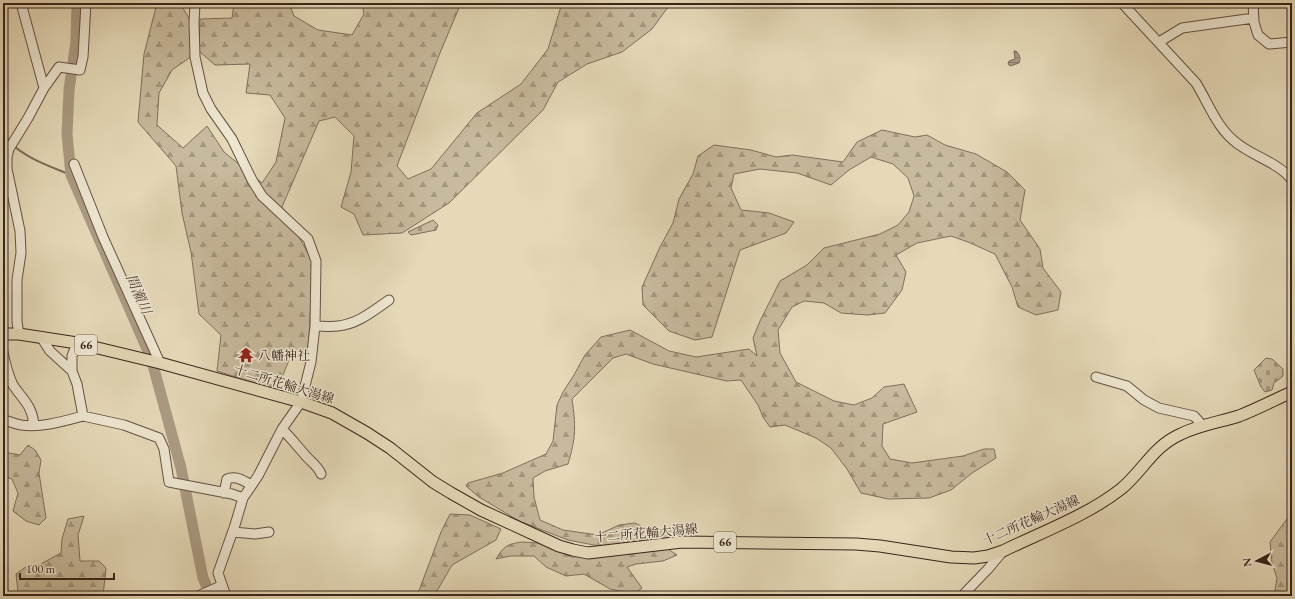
<svg xmlns="http://www.w3.org/2000/svg" width="1295" height="599" font-family="'EB Garamond','Noto Serif JP',serif">
<defs>
<pattern id="forest-firs" width="22" height="20" patternUnits="userSpaceOnUse"><rect width="22" height="20" fill="#c8ba9d"/><path d="M5 1l3.5 6h-7zM16 11l3.5 6h-7z" fill="#a3977f"/></pattern>
<pattern id="cemetery-stones" width="16" height="16" patternUnits="userSpaceOnUse"><rect width="16" height="16" fill="#c8ba9d"/><path d="M2 7V4a2 2 0 0 1 4 0v3zM10 15v-3a2 2 0 0 1 4 0v3z" fill="#a3977f"/></pattern>
<pattern id="water-rules" width="6" height="5" patternUnits="userSpaceOnUse"><rect width="6" height="5" fill="#ab9b82"/><path d="M0 2.5h6" fill="none" stroke="#8c7e6a"/></pattern>
</defs>
<rect width="100%" height="100%" fill="#e5d9b8"/>
<filter id="stains"><feTurbulence type="fractalNoise" baseFrequency=".005" numOctaves="4"/><feColorMatrix values="0 0 0 0 .2 0 0 0 0 .09 0 0 0 0 .02 0 0 0 .5 -.17"/></filter>
<radialGradient id="worn" r=".72"><stop offset=".6" stop-color="#630" stop-opacity="0"/><stop offset="1" stop-color="#630" stop-opacity=".3"/></radialGradient>
<path fill="url(#forest-firs)" stroke="#806f5c" d="M157 3H180L190 20 192 56 172 70 159 93 157 125 183 148 207 126 224 152 262 183 276 162 285 118 270 95 246 93 250 64 215 65 199 51 200 19 232 18 234 3H289L294 16 318 30 352 35 364 14 362 3H461L440 53 397 166 408 179 431 169 477 113 521 84 548 49 562 3H671L652 29 622 52 587 64 558 82 543 110 449 203 402 233 363 235 354 214 341 207 351 172 354 136 335 117 319 121 282 207 313 262 308 357 293 350 277 390 217 371 221 335 199 314 191 252 182 213 176 166 138 122 144 54Z
M882 130 915 137 927 135 945 145 976 154 1007 172 1025 190 1020 220 1040 249 1043 268 1061 292 1058 310 1036 315 1018 307 1012 287 995 254 968 242 951 236 917 243 896 255 906 272 902 290 885 313 868 315 841 313 824 303 804 301 792 307 778 330 780 353 796 382 834 401 854 405 872 398 884 387 904 384 917 412 883 424 882 446 890 459 912 463 963 456 984 449H994L996 458 972 473 951 490 929 498 888 499 861 493 847 469 831 448 816 438 785 425 770 427 763 417 758 405 741 380 727 381 692 373 653 364 626 354 613 358 572 399C576 426 576 438 568 464L545 471 533 478 534 497 540 520 563 530 598 535 619 525 635 523 653 532 669 529 679 531 676 538 599 546 568 540 519 521 479 497 466 486 468 483 503 473 546 454 553 441 557 405 563 392 574 375 585 355 601 337 630 330 669 351 696 357 749 349 757 356 753 338 760 321 780 281 807 265 824 248 880 234 898 225 909 212 914 196 908 178 893 164 871 157 849 170 831 185 797 173 760 169 734 174 731 188 741 210 769 213 794 222 786 233 740 250 712 337 695 340 669 331 643 305 642 287 660 247 673 223 679 199 693 174 698 156 714 145 751 150 776 157 792 155 843 162 857 142Z
M28 445 35 450 41 460 39 473 46 518 39 525 26 521 13 511 18 493 12 479 3 476V452L20 455Z
M1292 512V565L1287 584 1292 596H1274L1277 578 1272 563 1270 542Z
M450 514 470 515 501 529 496 540 452 565 434 596H417L441 532Z
M84 516 78 535 80 561H99L106 568 103 596H16L18 592 16 574 27 566 39 565 61 553 62 539 68 519Z
M522 542 538 543 572 557 600 556 665 547 677 555 663 561 636 564 627 567 642 588 634 594 610 589 584 574 566 576 546 567 534 556H510L496 559C504 546 507 544 522 542Z"/>
<path fill="url(#cemetery-stones)" stroke="#806f5c" d="M433 220 438 225 436 230 411 235 408 232Z
M1266 358 1272 359 1283 369V376L1274 383 1272 390 1265 392 1261 387 1254 370Z"/>
<path fill="url(#water-rules)" stroke="#7d6b58" d="M1014 51H1016C1020 55 1021 58 1019 63L1010 66 1008 64 1009 61 1015 59Z"/>
<g fill="none" stroke-linecap="round" stroke-linejoin="round">
<path stroke="#7d6b58" stroke-width="2" d="M3 135 10 141
M14 146C30 160 52 167 71 175"/>
<path stroke="#ab9b82" stroke-width="11" d="M77 3 76 42 69 90 67 134 71 175 151 358 181 468 203 578 211 596"/>
<defs>
<path id="minor" d="M21 3 44 88
M195 3 194 23 195 57 203 93 211 109 232 139 252 180 262 196 308 239 316 261 315 326 311 362 301 402 282 429 258 476 243 498 235 525 218 573 226 596
M1122 3 1196 83C1209 104 1217 129 1238 144 1255 157 1279 163 1292 180
M1253 3 1254 22 1258 35 1269 44 1292 42
M1159 42 1182 28 1254 18
M74 164 103 237 160 363
M315 326C323 326 331 327 338 326 358 324 373 311 389 300
M19 334 17 322V280L21 253 20 231 7 169V157L9 149 28 118 44 88 59 67 80 70 83 57 86 3
M41 337 50 351 72 371 77 384 83 416 124 425 159 438 164 449 169 482 232 494 243 498
M3 352C5 362 8 375 13 385 23 400 32 405 34 425
M72 371V356L77 343
M1096 377 1127 386 1144 400 1159 408 1194 416 1203 426
M3 420C9 421 15 424 21 425 42 428 64 421 83 416
M282 429C291 438 298 447 306 456 311 462 318 466 321 474
M224 493 227 479C236 475 243 481 252 485
M233 532 255 534 269 532
M198 596 221 586
M962 596 988 569 1003 551"/>
<path id="major" d="M3 334H19L77 343 160 363 301 402 332 413 367 433 390 448 433 482 451 493 481 510 559 546 573 550 588 553 682 542 856 544 880 546 951 557 974 558 988 556 1003 551C1042 532 1088 515 1121 489 1144 470 1152 447 1181 434 1199 425 1220 422 1239 416 1257 409 1274 400 1292 392"/>
</defs>
<use href="#minor" stroke="#645142" stroke-width="11"/>
<use href="#major" stroke="#39241a" stroke-width="13"/>
<use href="#minor" stroke="#eee6d1" stroke-width="9"/>
<use href="#major" stroke="#e5d9b8" stroke-width="11"/>
</g>
<defs>
<symbol id="temple-bare" viewBox="-9 -9 18 18"><path d="M0-6L5-2H3V0L6.5 2.5H4V6H1.5V3h-3V6H-4V2.5H-6.5L-3 0V-2H-5Z" fill="#8f2418" stroke="#eee6d1" stroke-width="2.5" paint-order="stroke"/></symbol>
</defs>
<g fill-rule="evenodd">
<use href="#temple-bare" x="235" y="344" width="22" height="22"/>
</g>
<g text-anchor="middle" dominant-baseline="central" stroke-width="3" stroke-linejoin="round" paint-order="stroke">
<g fill="#eee6d1" stroke="#6f5e51" stroke-width="1">
<rect x="75" y="335" width="22" height="20" rx="3"/>
<rect x="714" y="532" width="22" height="20" rx="3"/>
</g>
<g font-size="12" font-weight="bold" fill="#39241a">
<text x="86" y="345">66</text>
<text x="725" y="542">66</text>
</g>
<g font-size="13" fill="#39241a" stroke="#eee6d1" text-anchor="start">
<text x="258" y="355">八幡神社</text>
</g>
<g font-size="13" fill="#39241a" stroke="#eee6d1">
<text transform="translate(284 384) rotate(17)">十二所花輪大湯線</text>
<text transform="translate(1031 520) rotate(-24)">十二所花輪大湯線</text>
<text transform="translate(646 533) rotate(-5)">十二所花輪大湯線</text>
</g>
<g font-size="14" font-style="italic" fill="#5b4839" stroke="#eee6d1">
<text transform="translate(139 294) rotate(66)">間瀬川</text>
</g>
</g>
<rect width="1295" height="599" fill="none" stroke="#e5d9b8" stroke-width="16"/>
<rect x="4" y="4" width="1287" height="591" fill="none" stroke="#39241a" stroke-width="2"/>
<rect x="8" y="8" width="1279" height="583" fill="none" stroke="#39241a"/>
<g transform="translate(1257 561) rotate(263)" stroke="#eee6d1" stroke-width="3" paint-order="stroke">
<path d="M0-3L7 15L0 10L-7 15Z" fill="#39241a"/>
<text y="-6" font-size="11" font-weight="bold" text-anchor="middle" fill="#39241a">N</text>
</g>
<path d="M20 573v6h94v-6" fill="none" stroke="#39241a" stroke-width="2"/>
<text x="26" y="573" font-size="12" fill="#39241a" stroke="#eee6d1" stroke-width="3" paint-order="stroke">100 m</text>
<rect width="100%" height="100%" filter="url(#stains)"/>
<rect width="100%" height="100%" fill="url(#worn)"/>
</svg>
